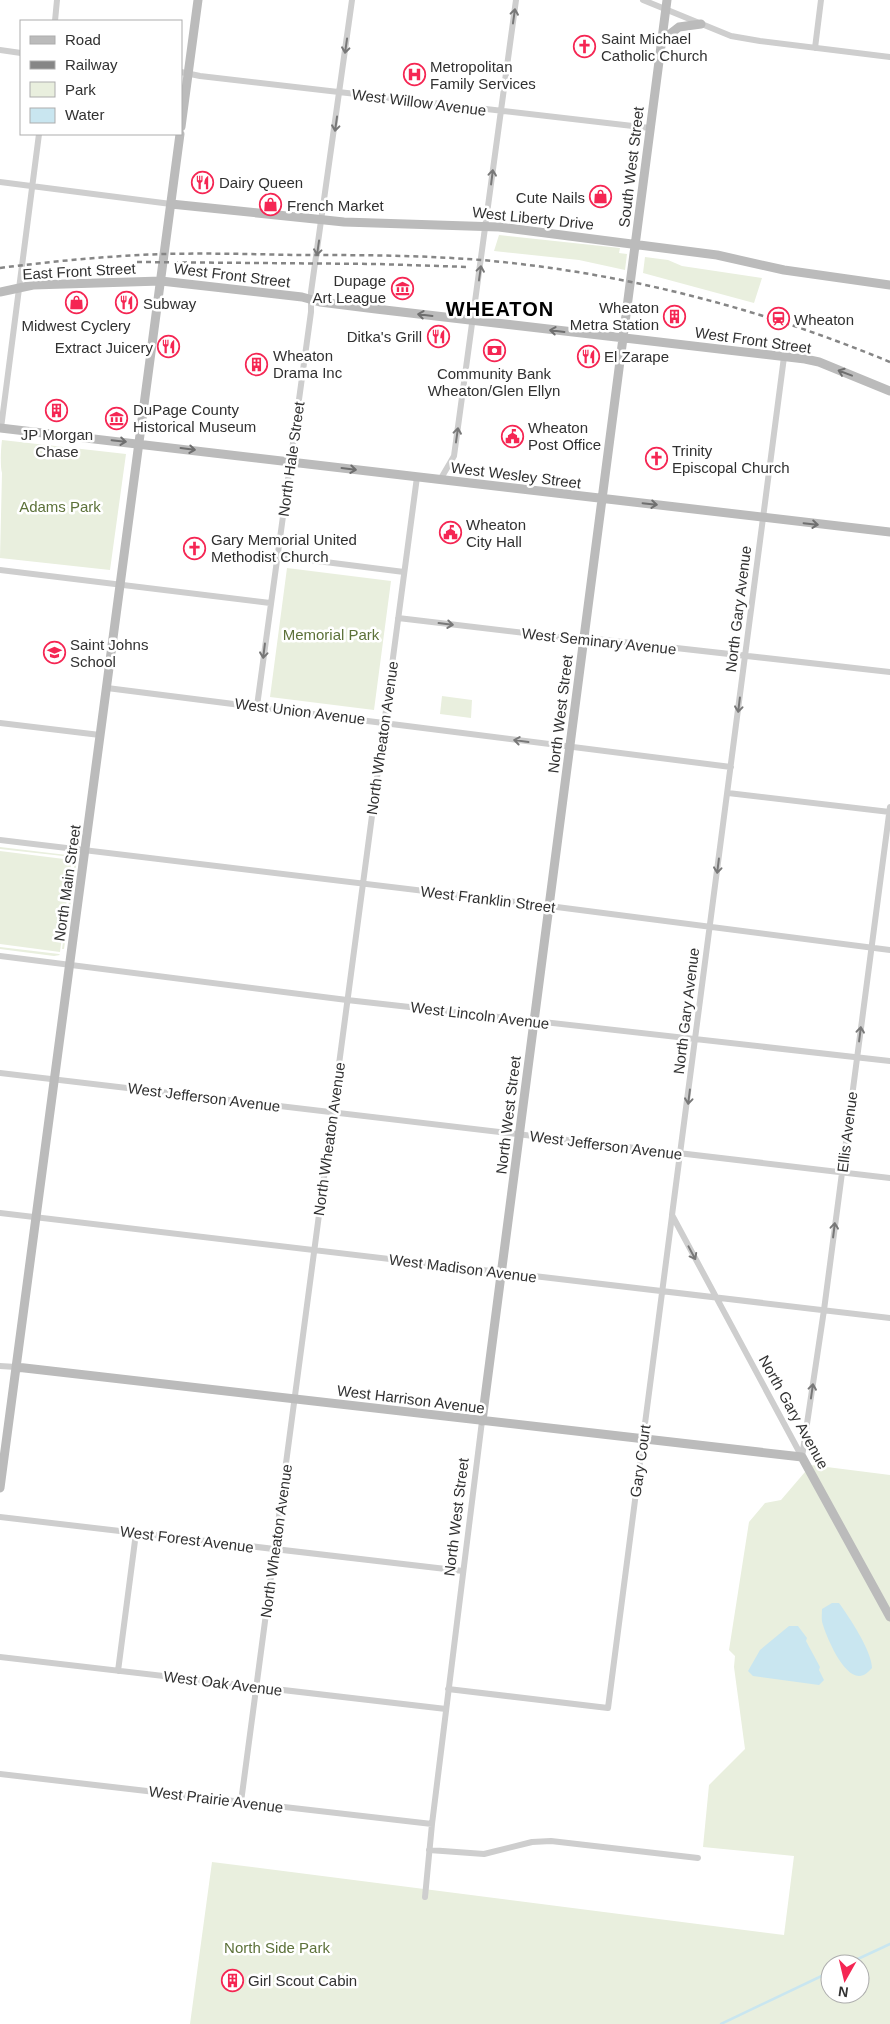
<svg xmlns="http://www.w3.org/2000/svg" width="890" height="2024" font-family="Helvetica,sans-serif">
<rect width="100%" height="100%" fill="#fff"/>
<path fill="#e9efde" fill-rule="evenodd" d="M499 235 620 248 619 253 627 254 625 270 579 260 494 251Z
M645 257 668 260 682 266 762 278 754 303 643 273Z
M2 440 126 454 110 570 0 558 2 473C0 466 1 447 2 440Z
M287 568 391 581 374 710 270 697Z
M442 696 472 700 471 718 440 714Z
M0 847 67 855 72 857 0 849Z
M0 851 72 860 60 952 0 944Z
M75 860 76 866 64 949H62Z
M0 947 59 954 60 955 54 956 0 949Z
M811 1465 890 1475V2024H190L212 1862 784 1935 794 1856 703 1847 709 1785 745 1749 734 1667 735 1656 729 1650 749 1522 765 1503 781 1500ZM830 1964H860V1994H830Z"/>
<path fill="#c9e6f0" d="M832 1603H839C849 1617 872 1651 872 1668 868 1672 865 1676 859 1676 843 1676 827 1638 823 1625 821 1620 822 1614 822 1609Z
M789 1626H798L807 1638 806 1641 820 1667 819 1670 824 1680 819 1685 753 1676 748 1671 760 1650Z"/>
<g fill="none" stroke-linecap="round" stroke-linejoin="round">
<path stroke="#c9e6f0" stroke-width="2.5" d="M847 1964 890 1944
M721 2024 830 1972"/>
<path stroke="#cecece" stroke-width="6" d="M643 0 731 36 760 41 890 57
M55 21 57 0
M815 48 821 0
M0 50 21 53
M181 72 200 76 650 128
M0 182 171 204
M784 357 672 1215 802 1457
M1 428 39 134
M440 480 454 456 516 0
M278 556 404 572
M0 570 270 603
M398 618 567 638 596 639 890 672
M107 688 731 767
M257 706 311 312V292L352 0
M0 723 100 735
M728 793 890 812
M0 840 549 906 890 950
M0 956 347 1000 890 1061
M0 1073 890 1178
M0 1213 890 1318
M0 1366 16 1367
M802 1457 824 1310 890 807
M0 1517 463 1571
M0 1657 446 1709
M118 1671 136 1533
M448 1689 608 1708 672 1216
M0 1774 432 1824
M241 1802 417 477
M429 1850 484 1854 532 1842 551 1841 698 1858
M425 1897 432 1824 482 1421"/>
<path stroke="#bbb" stroke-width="9" d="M661 41 679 27 701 24
M181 127 198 0
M171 204 344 222 499 227 717 255 784 270 890 285
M0 292 33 285 161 281 302 297 320 302 376 309 805 359 819 362 890 391
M0 428 890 532
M16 1367 802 1457 890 1617
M482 1421 667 0
M0 1488 180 134"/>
<path stroke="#868686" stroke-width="2.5" stroke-dasharray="5 4" stroke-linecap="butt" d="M137 262 377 264 469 267
M0 268C54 261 109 256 163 254 207 253 251 254 295 255 357 255 419 255 481 260 621 272 760 308 890 362"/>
</g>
<defs><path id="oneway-shaft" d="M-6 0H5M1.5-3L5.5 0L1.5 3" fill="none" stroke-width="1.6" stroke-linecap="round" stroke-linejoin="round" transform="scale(1.25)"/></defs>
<g stroke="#787878">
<use href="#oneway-shaft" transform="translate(514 16) rotate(-82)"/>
<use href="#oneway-shaft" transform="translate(346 46) rotate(98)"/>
<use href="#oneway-shaft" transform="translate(336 124) rotate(98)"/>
<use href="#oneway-shaft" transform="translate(492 177) rotate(-83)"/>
<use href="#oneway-shaft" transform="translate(318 248) rotate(98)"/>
<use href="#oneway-shaft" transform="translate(480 273) rotate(-82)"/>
<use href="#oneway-shaft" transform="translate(457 435) rotate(-82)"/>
<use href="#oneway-shaft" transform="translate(446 624) rotate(7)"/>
<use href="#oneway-shaft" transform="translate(264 651) rotate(97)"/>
<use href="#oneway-shaft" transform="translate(739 705) rotate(97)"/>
<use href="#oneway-shaft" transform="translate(521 741) rotate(-172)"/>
<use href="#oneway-shaft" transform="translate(718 866) rotate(97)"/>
<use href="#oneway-shaft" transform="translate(860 1034) rotate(-83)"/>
<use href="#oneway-shaft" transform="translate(689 1097) rotate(97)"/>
<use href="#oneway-shaft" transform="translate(834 1230) rotate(-83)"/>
<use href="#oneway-shaft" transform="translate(692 1253) rotate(62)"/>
<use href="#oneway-shaft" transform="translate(812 1391) rotate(-82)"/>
</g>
<g stroke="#6f6f6f">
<use href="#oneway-shaft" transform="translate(425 315) rotate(-173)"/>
<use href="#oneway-shaft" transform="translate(557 331) rotate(-173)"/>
<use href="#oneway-shaft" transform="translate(845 373) rotate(-159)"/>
<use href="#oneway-shaft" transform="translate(119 441) rotate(6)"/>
<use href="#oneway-shaft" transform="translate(188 449) rotate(7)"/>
<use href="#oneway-shaft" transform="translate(349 469) rotate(7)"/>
<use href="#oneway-shaft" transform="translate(650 504) rotate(6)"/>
<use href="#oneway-shaft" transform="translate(811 524) rotate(6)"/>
</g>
<defs>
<symbol id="church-ring" viewBox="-11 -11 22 22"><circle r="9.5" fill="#fff" stroke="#f52653" stroke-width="1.5"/><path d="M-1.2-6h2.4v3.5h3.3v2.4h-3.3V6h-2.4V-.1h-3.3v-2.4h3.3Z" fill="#f52653"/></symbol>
<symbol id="hospital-ring" viewBox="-11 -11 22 22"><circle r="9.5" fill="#fff" stroke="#f52653" stroke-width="1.5"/><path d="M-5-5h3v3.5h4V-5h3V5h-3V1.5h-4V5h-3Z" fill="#f52653"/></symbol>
<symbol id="restaurant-ring" viewBox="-11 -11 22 22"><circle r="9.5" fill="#fff" stroke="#f52653" stroke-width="1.5"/><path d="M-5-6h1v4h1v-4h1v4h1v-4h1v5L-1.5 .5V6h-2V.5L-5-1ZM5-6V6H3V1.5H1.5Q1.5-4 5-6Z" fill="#f52653"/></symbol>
<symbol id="shop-ring" viewBox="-11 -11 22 22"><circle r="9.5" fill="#fff" stroke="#f52653" stroke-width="1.5"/><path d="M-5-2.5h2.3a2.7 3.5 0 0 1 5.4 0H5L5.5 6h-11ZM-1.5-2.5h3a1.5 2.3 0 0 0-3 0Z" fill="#f52653"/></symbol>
<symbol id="museum-ring" viewBox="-11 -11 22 22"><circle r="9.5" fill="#fff" stroke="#f52653" stroke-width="1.5"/><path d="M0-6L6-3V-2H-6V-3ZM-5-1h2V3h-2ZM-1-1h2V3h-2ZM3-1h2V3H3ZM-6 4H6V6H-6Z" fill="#f52653"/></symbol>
<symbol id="building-ring" viewBox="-11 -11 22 22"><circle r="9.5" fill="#fff" stroke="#f52653" stroke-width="1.5"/><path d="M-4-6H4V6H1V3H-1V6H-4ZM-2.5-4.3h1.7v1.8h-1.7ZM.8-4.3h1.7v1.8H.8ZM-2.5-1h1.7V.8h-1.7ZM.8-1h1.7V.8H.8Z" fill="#f52653"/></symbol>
<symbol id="station-ring" viewBox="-11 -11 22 22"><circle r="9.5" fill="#fff" stroke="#f52653" stroke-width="1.5"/><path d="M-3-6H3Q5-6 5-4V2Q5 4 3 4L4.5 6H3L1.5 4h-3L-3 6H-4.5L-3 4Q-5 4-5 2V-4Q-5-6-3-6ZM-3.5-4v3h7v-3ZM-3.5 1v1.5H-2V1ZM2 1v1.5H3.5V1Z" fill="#f52653"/></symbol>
<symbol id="bank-ring" viewBox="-11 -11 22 22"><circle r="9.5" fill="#fff" stroke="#f52653" stroke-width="1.5"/><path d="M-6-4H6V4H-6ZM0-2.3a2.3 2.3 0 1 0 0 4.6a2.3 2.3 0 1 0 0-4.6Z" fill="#f52653"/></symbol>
<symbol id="civic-ring" viewBox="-11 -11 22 22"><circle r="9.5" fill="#fff" stroke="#f52653" stroke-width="1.5"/><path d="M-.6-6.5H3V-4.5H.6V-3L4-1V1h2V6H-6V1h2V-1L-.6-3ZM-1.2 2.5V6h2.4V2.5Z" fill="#f52653"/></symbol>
<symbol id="school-ring" viewBox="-11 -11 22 22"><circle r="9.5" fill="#fff" stroke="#f52653" stroke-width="1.5"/><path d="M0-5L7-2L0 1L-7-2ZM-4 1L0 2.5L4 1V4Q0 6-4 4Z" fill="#f52653"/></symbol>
</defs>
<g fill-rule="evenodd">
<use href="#church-ring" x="572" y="34" width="25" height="25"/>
<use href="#hospital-ring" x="402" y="62" width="25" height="25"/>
<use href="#restaurant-ring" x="190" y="170" width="25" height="25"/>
<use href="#shop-ring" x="588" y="184" width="25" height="25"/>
<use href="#shop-ring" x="258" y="192" width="25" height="25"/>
<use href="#museum-ring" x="390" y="276" width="25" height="25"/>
<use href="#shop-ring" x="64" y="290" width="25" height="25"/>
<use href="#restaurant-ring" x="114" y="290" width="25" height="25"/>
<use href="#building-ring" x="662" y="304" width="25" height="25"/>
<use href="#station-ring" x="766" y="306" width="25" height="25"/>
<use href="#restaurant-ring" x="426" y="324" width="25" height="25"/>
<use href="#restaurant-ring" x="156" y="334" width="25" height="25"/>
<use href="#bank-ring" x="482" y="338" width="25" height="25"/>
<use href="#restaurant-ring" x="576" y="344" width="25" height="25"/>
<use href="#building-ring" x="244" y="352" width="25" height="25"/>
<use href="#building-ring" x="44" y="398" width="25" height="25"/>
<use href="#museum-ring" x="104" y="406" width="25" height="25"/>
<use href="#civic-ring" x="500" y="424" width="25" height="25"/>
<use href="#church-ring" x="644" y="446" width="25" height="25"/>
<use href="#civic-ring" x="438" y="520" width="25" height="25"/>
<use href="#church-ring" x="182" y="536" width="25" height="25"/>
<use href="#school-ring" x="42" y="640" width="25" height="25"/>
<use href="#building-ring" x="220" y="1968" width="25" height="25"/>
</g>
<g text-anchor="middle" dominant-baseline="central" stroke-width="5" stroke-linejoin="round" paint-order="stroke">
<g font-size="15" fill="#313131" stroke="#fff" text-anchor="start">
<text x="601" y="38">Saint Michael<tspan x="601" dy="17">Catholic Church</tspan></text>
<text x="430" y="66">Metropolitan<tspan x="430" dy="17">Family Services</tspan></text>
<text x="219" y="182">Dairy Queen</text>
<text x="585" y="197" text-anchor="end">Cute Nails</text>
<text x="287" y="205">French Market</text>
<text x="386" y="280" text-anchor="end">Dupage<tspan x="386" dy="17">Art League</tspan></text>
<text x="143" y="303">Subway</text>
<text x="659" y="307" text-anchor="end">Wheaton<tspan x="659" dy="17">Metra Station</tspan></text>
<text x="794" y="319">Wheaton</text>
<text x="76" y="325" text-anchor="middle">Midwest Cyclery</text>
<text x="422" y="336" text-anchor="end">Ditka's Grill</text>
<text x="153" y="347" text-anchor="end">Extract Juicery</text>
<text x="273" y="355">Wheaton<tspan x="273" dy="17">Drama Inc</tspan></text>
<text x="604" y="356">El Zarape</text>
<text x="494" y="373" text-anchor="middle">Community Bank<tspan x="494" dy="17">Wheaton/Glen Ellyn</tspan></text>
<text x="133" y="409">DuPage County<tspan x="133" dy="17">Historical Museum</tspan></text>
<text x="528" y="427">Wheaton<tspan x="528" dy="17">Post Office</tspan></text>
<text x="57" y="434" text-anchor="middle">JP Morgan<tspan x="57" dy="17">Chase</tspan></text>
<text x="672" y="450">Trinity<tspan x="672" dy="17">Episcopal Church</tspan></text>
<text x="466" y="524">Wheaton<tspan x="466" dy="17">City Hall</tspan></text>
<text x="211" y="539">Gary Memorial United<tspan x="211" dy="17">Methodist Church</tspan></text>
<text x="70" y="644">Saint Johns<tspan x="70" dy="17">School</tspan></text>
<text x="248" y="1980">Girl Scout Cabin</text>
</g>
<g font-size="15" fill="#313131" stroke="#fff">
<text transform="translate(419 102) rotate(7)">West Willow Avenue</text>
<text transform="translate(631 167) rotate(-83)">South West Street</text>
<text transform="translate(533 218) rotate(6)">West Liberty Drive</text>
<text transform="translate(79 271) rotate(-3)">East Front Street</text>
<text transform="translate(232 275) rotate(7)">West Front Street</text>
<text transform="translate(753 340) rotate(8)">West Front Street</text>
<text transform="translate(291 459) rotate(-82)">North Hale Street</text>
<text transform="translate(516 475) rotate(7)">West Wesley Street</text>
<text transform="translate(738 609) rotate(-83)">North Gary Avenue</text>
<text transform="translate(599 641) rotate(6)">West Seminary Avenue</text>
<text transform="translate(300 711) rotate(7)">West Union Avenue</text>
<text transform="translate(560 714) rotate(-83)">North West Street</text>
<text transform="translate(382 738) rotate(-82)">North Wheaton Avenue</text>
<text transform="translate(67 883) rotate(-82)">North Main Street</text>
<text transform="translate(488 899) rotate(7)">West Franklin Street</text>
<text transform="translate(686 1011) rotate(-83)">North Gary Avenue</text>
<text transform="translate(480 1015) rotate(7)">West Lincoln Avenue</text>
<text transform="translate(204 1097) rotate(7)">West Jefferson Avenue</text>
<text transform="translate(508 1115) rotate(-83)">North West Street</text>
<text transform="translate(847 1132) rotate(-83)">Ellis Avenue</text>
<text transform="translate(329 1139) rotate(-82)">North Wheaton Avenue</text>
<text transform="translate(606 1145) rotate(7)">West Jefferson Avenue</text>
<text transform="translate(463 1268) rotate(7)">West Madison Avenue</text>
<text transform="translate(411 1399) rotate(7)">West Harrison Avenue</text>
<text transform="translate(794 1412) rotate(61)">North Gary Avenue</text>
<text transform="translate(640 1461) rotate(-82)">Gary Court</text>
<text transform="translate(456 1517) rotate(-83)">North West Street</text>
<text transform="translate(187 1539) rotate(7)">West Forest Avenue</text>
<text transform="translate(276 1541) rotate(-82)">North Wheaton Avenue</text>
<text transform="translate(223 1683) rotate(7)">West Oak Avenue</text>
<text transform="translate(216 1799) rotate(7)">West Prairie Avenue</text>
</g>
<g font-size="15" fill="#5c7139" stroke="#fff">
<text x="60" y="506">Adams Park</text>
<text x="331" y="634">Memorial Park</text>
<text x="277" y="1947">North Side Park</text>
</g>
<g font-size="20" font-weight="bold" letter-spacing="1" fill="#000" stroke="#fff">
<text x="500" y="309">WHEATON</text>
</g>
</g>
<rect x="20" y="20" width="162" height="115" fill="#ffffff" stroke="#adadad"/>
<rect x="30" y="36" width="25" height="8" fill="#bbbbbb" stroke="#adadad"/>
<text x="65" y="45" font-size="15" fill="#313131">Road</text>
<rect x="30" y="61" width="25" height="8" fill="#868686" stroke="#adadad"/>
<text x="65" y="70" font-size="15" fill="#313131">Railway</text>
<rect x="30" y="82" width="25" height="15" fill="#e9efde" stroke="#adadad"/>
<text x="65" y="95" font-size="15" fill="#313131">Park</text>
<rect x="30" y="108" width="25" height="15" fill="#c9e6f0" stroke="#adadad"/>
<text x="65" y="120" font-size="15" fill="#313131">Water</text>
<g transform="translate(845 1979) rotate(188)"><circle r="24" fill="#ffffff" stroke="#adadad"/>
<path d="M0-4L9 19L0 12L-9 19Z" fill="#f52653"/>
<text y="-8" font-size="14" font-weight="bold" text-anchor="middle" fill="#313131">N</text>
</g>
</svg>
